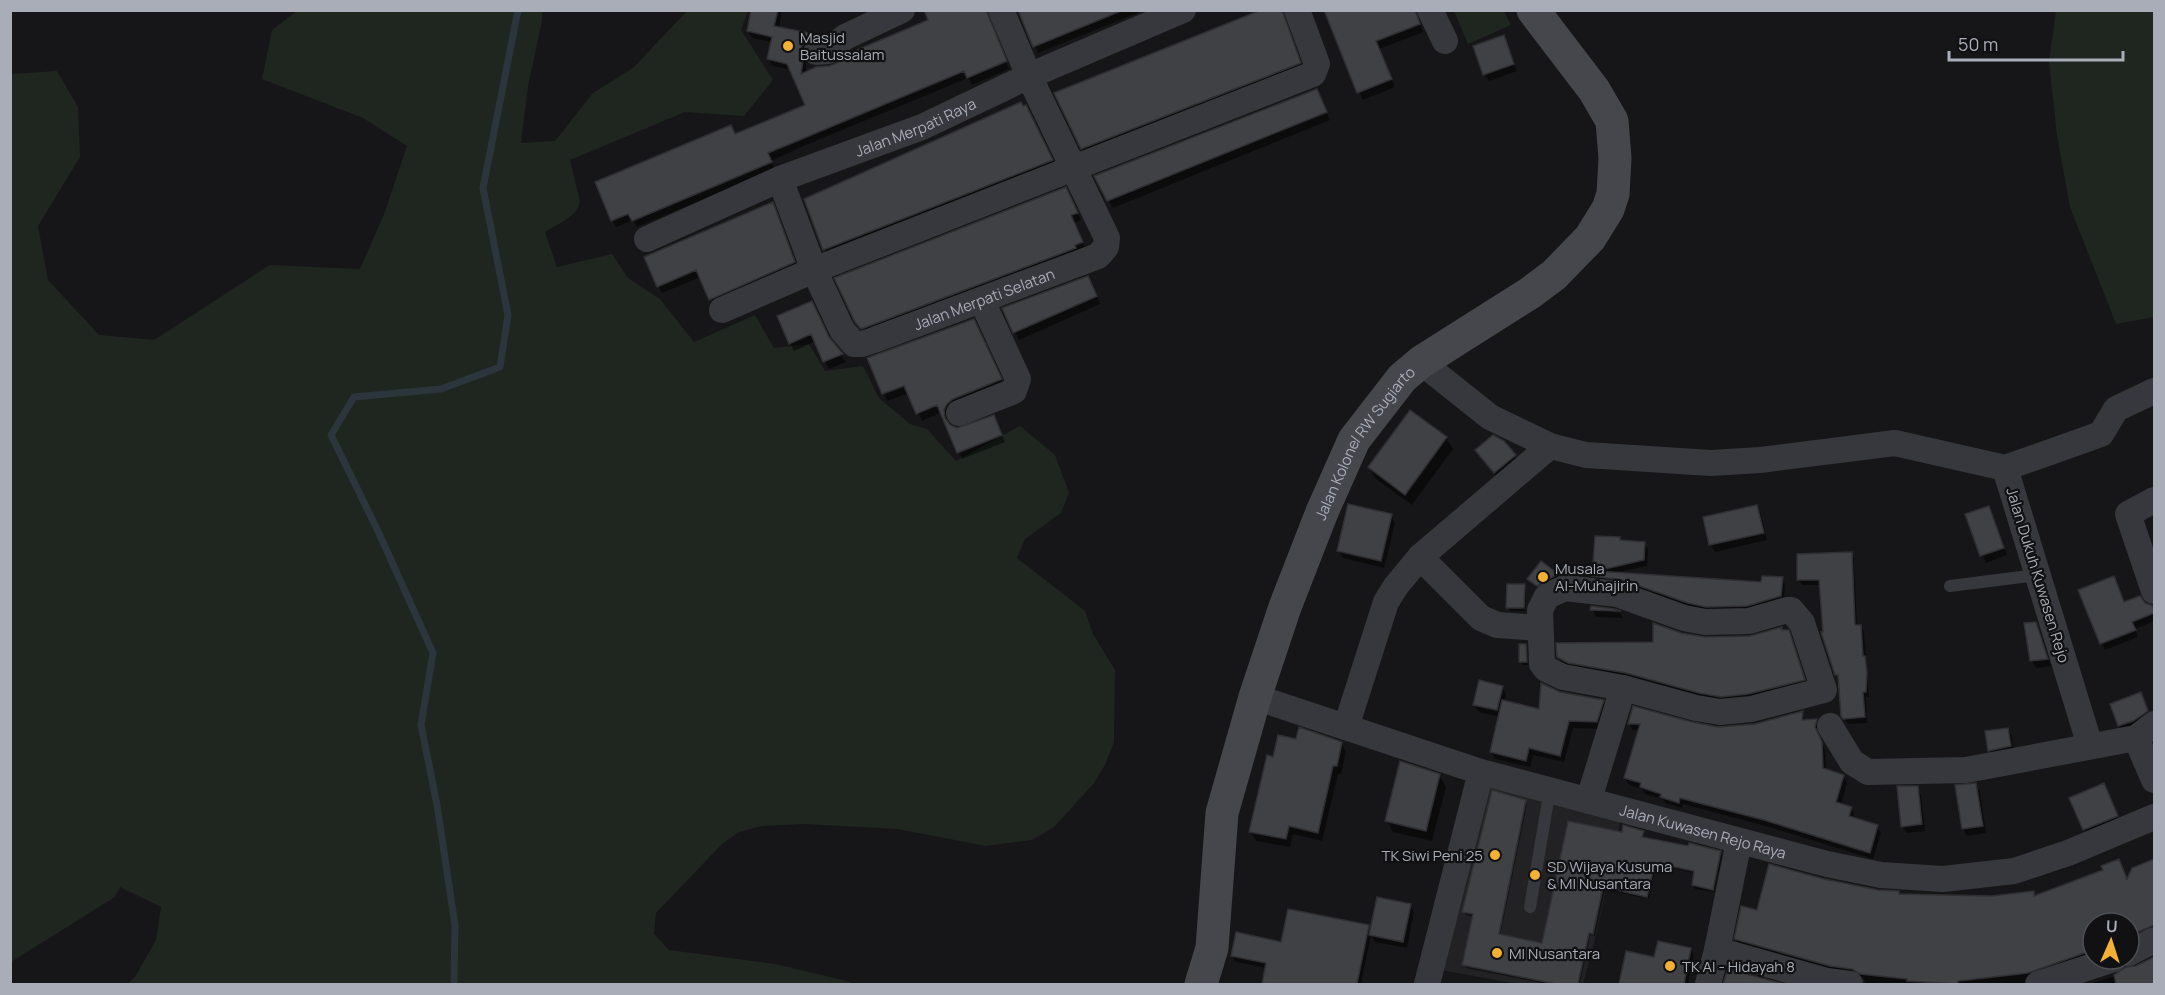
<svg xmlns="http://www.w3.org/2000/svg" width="2165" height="995" font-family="Manrope,sans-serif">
<rect width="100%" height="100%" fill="#161618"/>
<path fill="#222225" d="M1481 780 1622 815 1596 935 1583 984H1518L1441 970Z"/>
<path fill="#1e261f" d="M297 11H542V21L528 86 521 143 555 141 593 93 633 68 687 11H748L741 30 773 80 744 116 685 112 570 160 580 201C578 217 557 224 545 232L557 267 612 254 628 278 660 299 694 342 755 315 774 348 809 344 825 371 863 366 879 398 910 424 927 429 956 461 1020 426 1055 455 1069 493 1061 513 1025 539 1017 558 1085 611 1093 634 1115 670 1114 742 1105 765 1094 783 1054 827 1032 840 986 846 897 829 805 824 762 826 739 832 721 845 656 913 654 934 669 950 775 964 843 980 855 984H127L135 977 156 940 161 907 120 887 115 897 11 962V74L57 71 78 107 80 157 38 226 48 280 99 335 154 340 270 265 360 269 385 212 407 146 363 118 262 79 272 30Z
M1454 11H1504L1511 25 1468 44Z
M2056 11H2154V317L2116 324 2070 207 2057 135 2049 62Z"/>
<path fill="#0007" fill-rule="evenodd" d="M753 10H782L779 28 808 35 812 42 806 54V73L830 67 930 20 928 10H992L989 17 990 24 1009 69 972 85 968 78 801 147 771 161 775 169 637 227 633 220 616 227 612 220 735 135 807 105 792 70 773 66 768 59 772 42 752 38 748 31Z
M1019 10H1145L1038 53Z
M1265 10H1283L1304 70 1086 156 1082 148Z
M1326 10H1415L1423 32 1379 49 1395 87 1363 100Z
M1504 37 1517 71 1489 81 1484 74Z
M1320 98 1330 120 1113 208 1096 177Z
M1023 108 1030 114 1056 168 828 257 806 200Z
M1069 196 1081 220 1074 223 1086 249 866 335 861 329 856 321Z
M776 211 798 270 715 307 701 277 662 293 658 286Z
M1092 285 1100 304 1019 340 1004 309Z
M778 317 829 340 846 362 829 369 816 341 794 351Z
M977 328 1005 387 951 412 948 418V425L957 429 997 424 1005 442 962 459 942 412 922 421 909 393 887 401 869 359Z
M1410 412 1446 438 1453 449 1412 505 1376 479 1369 467Z
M1515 456 1519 463 1499 479 1481 457Z
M1757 507 1761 514 1767 540 1715 552 1711 545Z
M1988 508 2007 555 1986 563 1967 515Z
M1391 515 1395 523 1384 568 1343 558 1339 550Z
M1596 537 1619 539 1621 542 1644 543 1648 549 1647 566 1615 573 1763 584 1782 578 1785 584 1784 602 1751 612H1710L1597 582 1594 576ZM1605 577 1629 579V582L1605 579Z
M1851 553 1854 559 1857 627 1861 626 1864 632 1869 697H1866L1867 723 1848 724 1842 716 1840 680 1825 634 1821 585H1802L1799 580Z
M1541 563 1559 578 1539 589 1529 579Z
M2113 577 2125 603 2144 604 2152 607 2154 611V621L2135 629 2138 637 2105 650 2080 591Z
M1524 586 1526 589 1525 611H1510L1508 607Z
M1592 608 1620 613 1623 618 1596 617Z
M2036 623 2040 631 2051 666 2036 668 2032 661Z
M1782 629 1791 638 1807 686 1725 702 1572 668 1562 663 1558 657 1655 643 1681 634 1705 638 1750 637Z
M1525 645 1528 665H1523L1521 662Z
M1502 687 1506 694 1504 702 1541 711 1560 693 1603 701 1607 708 1601 729 1573 728 1564 762 1533 755 1530 767 1495 759 1491 751 1500 717 1479 712 1474 705Z
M2141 694 2151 718 2123 733 2119 726Z
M1802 713 1805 721H1816L1820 727 1818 735 1825 750 1826 771 1843 776 1847 783 1841 805 1851 808 1854 814 1853 819 1877 826 1881 833 1873 859 1769 827 1683 804 1682 808 1665 803 1663 799 1645 794 1642 789 1629 785 1625 778 1639 730H1633L1629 724H1692L1721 728 1755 725Z
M2008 729 2012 736 2014 754 1994 757 1990 750Z
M1297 741 1341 743 1346 752 1341 774H1338L1322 841 1293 834 1290 847 1256 841 1251 832 1274 759Z
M1439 775 1446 787 1432 841 1393 832 1387 821Z
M1975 785 1980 792 1986 833 1967 836 1963 829 1957 787Z
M1917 788 1921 795 1925 831 1907 833 1902 826Z
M2107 792 2121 823 2088 837 2071 799Z
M1525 801 1527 804 1500 936 1543 945 1623 834 1643 832 1644 839 1720 853 1722 856 1714 892 1695 889 1693 885 1695 873 1656 865 1649 899 1605 890 1595 936 1590 935 1580 984H1546L1466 968 1464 964 1474 917 1466 915 1464 912Z
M2154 861V932L2129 943V923H2093V956L2027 984H1866L1863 977 1857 974 1834 971 1739 945 1736 939 1758 912 1824 880 1878 891 1899 893 1900 895 1992 898 2033 893 2035 897 2128 881 2133 869Z
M1410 905 1414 912 1407 948 1375 942 1371 935 1361 984H1263L1267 968 1236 962 1232 956 1282 943 1368 927 1371 932Z
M1690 949 1694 955 1688 984H1621L1628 953 1656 959Z
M2154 958V984H2089L2119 975Z
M1729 970 1779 984H1725Z"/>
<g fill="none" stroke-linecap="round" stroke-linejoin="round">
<path stroke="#2c353c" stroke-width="7" d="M454 984 455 925 437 805 421 725 433 653 377 529 331 435 354 397 441 389 500 367 508 315 483 188 518 10"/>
</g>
<path fill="#404145" stroke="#303034" stroke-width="1.5" d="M751 10H778L774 26 809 33 808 40 802 46 801 53 803 60 801 74 816 67 829 66 837 63 850 53 928 20 924 10H986L1007 61 967 78 964 71 797 141 768 153 772 162 632 221 628 214 611 221 595 182 731 125 735 134 805 105 787 64 767 59 772 37 747 31Z
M1018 10H1121V11L1033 47Z
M1261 10H1282L1301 63 1081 149 1054 93Z
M1324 10H1415L1420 24 1376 41 1392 79 1357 93Z
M1504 35 1514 64 1483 75 1473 46Z
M1317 89 1327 112 1107 201 1094 176Z
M1021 102 1023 106 1026 105 1053 160 823 250 804 199Z
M1066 187 1078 213 1071 215 1083 242 1075 245 1076 248 861 329 855 322 834 278Z
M773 202 795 262 709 300 696 270 657 287 644 257Z
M1088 276 1097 296 1013 333 1002 308Z
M812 301 829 337 843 354 823 362 811 334 789 344 777 316Z
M974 319 1002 379 953 399 947 404 944 410 945 418 950 425 957 428 994 415 1002 435 957 453 937 405 916 414 904 386 882 394 867 358Z
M1410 410 1447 437 1405 495 1368 467Z
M1493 435 1504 441 1516 455 1494 473 1475 450Z
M1348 504 1392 514 1381 561 1337 551Z
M1757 505 1764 533 1709 545 1703 517Z
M1989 506 2004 548 1980 556 1965 514Z
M1595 536 1620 537V540L1645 542 1644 560 1596 571 1761 582 1762 576 1783 577 1781 596 1747 606 1706 607 1688 603 1622 580 1592 576Z
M1852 552 1855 625H1861L1863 656H1865L1867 673 1866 692H1863L1865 717 1843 719 1841 716 1838 675H1835L1821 632H1823L1819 580H1797V554Z
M1541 561 1558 574 1537 586 1527 579Z
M2114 576 2124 602 2140 596 2145 603 2153 606 2154 613 2132 622 2136 630 2100 644 2078 590Z
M1507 584H1525L1524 608H1506Z
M1591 606 1614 609 1621 611 1590 610Z
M2036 622 2048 659 2030 661 2024 623Z
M1653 623 1681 633 1705 637 1750 636 1782 627V630H1789L1805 680 1748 694 1721 697 1699 693 1626 673 1568 663 1557 657 1556 643 1653 642Z
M1519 644H1526L1527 662H1519Z
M1479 680 1503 686 1497 710 1473 705Z
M1541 683 1560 692 1604 700 1597 722 1569 721 1560 756 1529 748 1526 761 1490 752 1502 700 1539 709Z
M2141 692 2148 711 2133 721 2118 726 2110 704Z
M1633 706 1692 722 1718 727 1755 724 1803 711 1802 720 1817 719 1815 727 1822 742 1823 768 1844 775 1836 802 1852 807 1849 816 1878 825 1870 853 1764 820 1680 798 1679 803 1660 797 1661 794 1640 787 1641 783 1624 778 1640 724H1628Z
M1299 727 1342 742 1337 766H1333L1318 833 1289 826 1286 839 1249 832 1267 755 1273 757 1278 735 1296 739Z
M2008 728 2011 746 1988 751 1985 731Z
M1400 761 1440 774 1426 831 1385 821Z
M1976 783 1983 826 1962 829 1955 785Z
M2104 783 2118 816 2083 830 2069 798Z
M1897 786H1918L1922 824 1901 827Z
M1492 790 1526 800 1499 934 1542 943 1568 821 1622 832 1623 825 1644 831 1642 837 1688 846 1689 843 1721 851 1713 890 1692 885 1694 871 1655 863 1647 897 1603 887 1593 934 1589 933 1578 984H1556L1462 965 1473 914 1462 912Z
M2119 859 2127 879 2132 868 2154 859V925L2129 936V923H2093V950L2028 973 1958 981V984L1907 981V979L1860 974 1852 969 1830 966 1734 939 1741 906 1757 910 1769 864 1824 879 1878 890 1899 891V894L1992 896 2034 891V896L2103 870 2101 866Z
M1377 897 1411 904 1403 942 1369 935Z
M1288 909 1369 925 1357 984H1262L1266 963 1231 956 1236 932 1281 942Z
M1658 941 1691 948 1684 984H1619L1626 951 1654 957Z
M2154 957V984H2116L2114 975 2126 967 2136 966Z
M1728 969 1784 984H1723Z"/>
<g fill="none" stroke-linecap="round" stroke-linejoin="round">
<path stroke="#37383d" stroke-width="12" d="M1950 586 2037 575
M1530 907 1550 789"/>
<g stroke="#37383d" stroke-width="26">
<path d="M1430 10 1445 41"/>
<path d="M816 52 828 51 845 37 902 10"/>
<path id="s1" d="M780 179 814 270 842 330 854 344H862L874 340 1098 256 1106 247 1107 238 1029 76 1001 10"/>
<path id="s2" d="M647 239 780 179 922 127 1029 76 1183 10"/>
<path d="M722 310 814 270 1313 74 1317 64 1297 10"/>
<path d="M1421 362 1490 417 1550 446 1586 455 1711 463 1760 460 1895 443 2005 468"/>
<path d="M959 413 1014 391 1018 379 982 301"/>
<path d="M2154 500 2128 514 2154 591"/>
<path d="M1420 557 1481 618 1497 625 1540 628"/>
<path d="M1565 588 1617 594 1684 618 1705 622 1749 621 1787 610H1791L1802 623 1824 690 1751 709 1720 712 1696 708 1623 688 1563 677 1546 669 1542 664 1540 610 1547 596Z"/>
<path id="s3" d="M1255 697 1481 772 1827 864 1881 875 1943 879 2014 871 2068 853 2154 817"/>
<path d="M1830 726 1852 762 1868 772 1966 770 2136 738 2154 724"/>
<path d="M1346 727 1386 602 1396 586 1420 557 1550 446"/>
<path d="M2136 738 2154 780"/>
<path d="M2090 746 2005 468 2101 434 2116 409 2154 391"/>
<path d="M1589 799 1623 688"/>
<path d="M1717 950 1827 981 1850 984"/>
<path d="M2129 953 2154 940"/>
<path d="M1427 984 1481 772"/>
<path d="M1708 984 1717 950 1739 841"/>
<path d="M2038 984 2114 959"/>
</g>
<path stroke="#45474d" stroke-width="33" id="s4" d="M1201 984 1212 948 1222 813 1255 697 1285 607 1322 512 1354 440 1402 378 1421 362 1530 293 1554 275 1590 238 1608 209 1613 194 1615 158 1612 121 1594 90 1533 10"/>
</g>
<g fill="#f2b134" stroke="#111113" stroke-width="2">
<circle cx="788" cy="46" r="6"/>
<circle cx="1543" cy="577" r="6"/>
<circle cx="1495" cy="855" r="6"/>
<circle cx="1535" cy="875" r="6"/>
<circle cx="1497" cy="953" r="6"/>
<circle cx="1670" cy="966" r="6"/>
</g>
<g text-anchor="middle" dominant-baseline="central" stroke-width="4.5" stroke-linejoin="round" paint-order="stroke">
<g font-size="15" fill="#a8adb8" stroke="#111113" text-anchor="start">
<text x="800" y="37">Masjid<tspan x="800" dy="17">Baitussalam</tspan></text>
<text x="1555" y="568">Musala<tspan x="1555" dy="17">Al-Muhajirin</tspan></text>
<text x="1483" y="855" text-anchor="end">TK Siwi Peni 25</text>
<text x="1547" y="866">SD Wijaya Kusuma<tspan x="1547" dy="17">&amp; MI Nusantara</tspan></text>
<text x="1509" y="953">MI Nusantara</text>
<text x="1682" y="966">TK Al - Hidayah 8</text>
</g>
<g font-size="15" fill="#a8adb8" stroke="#111113">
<text stroke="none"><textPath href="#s2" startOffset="291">Jalan Merpati Raya</textPath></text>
<text stroke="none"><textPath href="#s1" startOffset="320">Jalan Merpati Selatan</textPath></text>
<text stroke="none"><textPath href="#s4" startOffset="572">Jalan Kolonel RW Sugiarto</textPath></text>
<text transform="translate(2038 575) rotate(73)">Jalan Dukuh Kuwasen Rejo</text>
<text stroke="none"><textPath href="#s3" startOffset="468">Jalan Kuwasen Rejo Raya</textPath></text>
</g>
</g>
<rect width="2165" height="995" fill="none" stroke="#a8adb8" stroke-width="24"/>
<g transform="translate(2111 941) rotate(3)"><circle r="28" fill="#111113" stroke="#4d4f55" stroke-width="1.5"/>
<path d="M0-4.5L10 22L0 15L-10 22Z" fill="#f2b134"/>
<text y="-9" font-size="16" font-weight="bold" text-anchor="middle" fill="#a8adb8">U</text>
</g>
<path d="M1949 51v9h174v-9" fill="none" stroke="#a8adb8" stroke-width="3"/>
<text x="1958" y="51" font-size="18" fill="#a8adb8" stroke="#111113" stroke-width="4.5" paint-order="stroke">50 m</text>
</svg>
